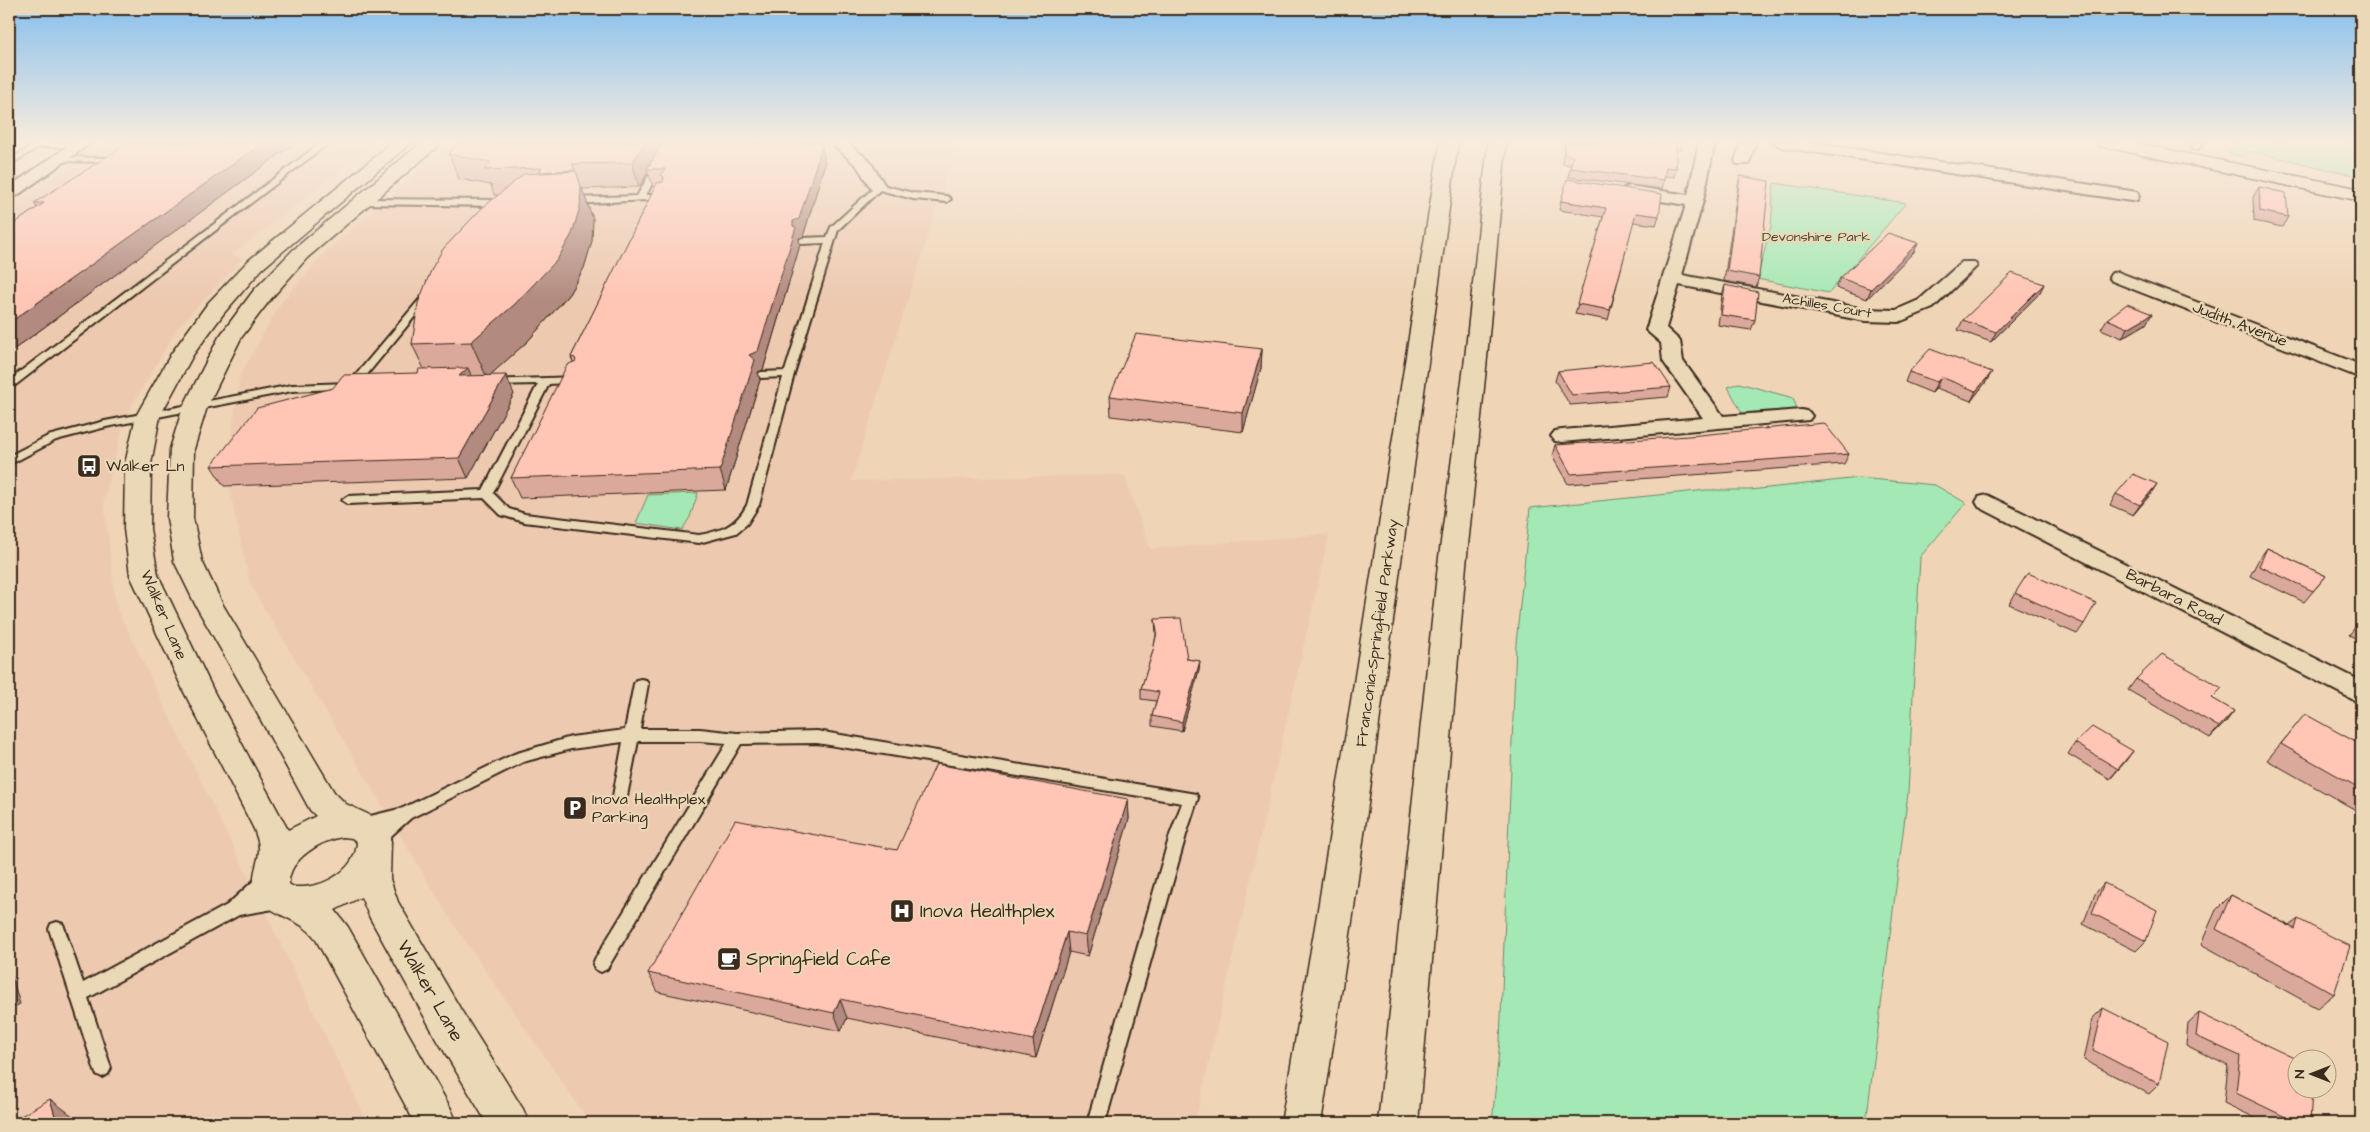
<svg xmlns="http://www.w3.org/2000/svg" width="2370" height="1132" font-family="'Architects Daughter',sans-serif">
<rect width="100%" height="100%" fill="#efd4b6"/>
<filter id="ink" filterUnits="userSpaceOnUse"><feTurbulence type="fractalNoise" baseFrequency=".02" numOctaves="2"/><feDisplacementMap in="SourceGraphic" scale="10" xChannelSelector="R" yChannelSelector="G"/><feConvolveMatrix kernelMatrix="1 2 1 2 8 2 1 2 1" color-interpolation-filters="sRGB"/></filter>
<g filter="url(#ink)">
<path fill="#edc9b0" d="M9 142H65L9 180Z
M103 142H376L232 255 243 258 179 326 125 417 104 500 116 607 368 1123H9V209Z
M471 142H957L851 481 1124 475 1150 549 1329 534 1195 1123H590L451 920 250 584 226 473 240 376 280 304 327 250 446 148Z"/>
<path fill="#a4e9b5" stroke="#708a6a" d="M2237 142H2361V177L2250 151 2244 157 2228 153Z
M1774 183 1906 203 1829 293 1757 279 1771 226Z
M1739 383 1793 398 1797 409 1742 413 1728 387Z
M1859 478 1935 485 1966 503 1920 557 1908 793 1866 1123H1492L1500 1041 1516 644 1530 508 1707 490H1750Z
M698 493 690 517 682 530 636 523 648 495Z"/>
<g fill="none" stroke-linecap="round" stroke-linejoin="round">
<defs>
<path id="lane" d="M37 142 79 143 83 145 79 147H39L9 165V160Z
M322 142H330L13 387 9 388V380Z
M668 142H676L646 195H667V199L571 204 567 201 571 198 637 196Z
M2196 142H2204L2198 149H2192L2191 147Z
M2354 142H2361V145L2355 144Z
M56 157 106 158 110 160 106 162 59 161H56Z
M878 184 913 193 947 196 951 199 947 202 913 199 880 190 838 230 794 374 759 505 747 524 736 533 699 543 524 522 501 515 484 498 348 504 342 500 348 496 483 490 538 384 492 385 488 384V380L577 377 582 380 581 382 549 384 493 493 509 509 525 514 699 535C721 531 736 526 747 505L783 377 761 378 756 375 761 372 785 371 825 243 802 244 797 241 802 238 827 237 831 227Z
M361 199 503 200 507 203 503 206 358 204 357 202Z
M427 293 430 294V298L356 388 292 391 106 427 56 440 9 465V456L48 436 105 421 292 385 349 383 424 294Z
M641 679 646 680 648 684 640 729H700L737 733 817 731 1196 794 1198 798 1186 835 1105 1123H1087L1170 835 1182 803 817 743 741 744 607 969 601 972 595 969 593 964 595 959 727 743 700 741H638L627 796 625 800 620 802 615 800 613 796 623 742 571 749 523 762 411 818 392 835 383 849 378 850 373 849 370 844 381 827 363 829 358 827 355 823 358 819 403 808 514 754 571 737 625 730 634 684 636 680Z
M267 872 273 874 275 879 259 896 279 895 285 897 287 902 285 907 239 915 88 998 111 1068 108 1074 102 1077 96 1074 49 929 51 924 57 922 63 924 83 983 227 905 261 874Z"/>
<path id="street" d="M74 142H92L15 197 9 199V187Z
M830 142H846L869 160 886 187 884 190H872L857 166Z
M1699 142H1715L1703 201 1682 275 1865 309 1896 310 1919 300 1962 262H1974L1977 266 1933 308 1899 322 1865 321 1679 285 1666 328 1680 341 1683 361 1723 416 1802 410 1809 412 1812 416 1809 420 1562 442 1555 441 1551 436 1555 431 1562 430 1703 418 1663 361 1661 343 1646 330 1686 205 1630 196 1624 194 1622 191 1624 188 1630 186 1688 195Z
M1741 142H1756L1749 164H1737L1735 161Z
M1773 142H1808L2131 191 2137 192 2139 196 2137 200 2131 201 1781 147Z
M2118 272 2361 365V378L2112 281 2109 277 2112 273Z
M1987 495 2361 681V702L2352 699 1979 507 1976 502 1979 497Z"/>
<path id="secondary" d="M393 142H412L262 269 224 313 193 355 160 416 151 464 150 529 158 575 214 692 288 830 316 816 310 810 251 702 196 606 174 561 167 518 170 449 183 407 219 337 254 290 293 250 422 142H441L438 146 307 258 270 300 241 338 207 407 194 449 193 518 202 561 223 605 334 792 346 804 376 818 383 824 391 841 390 879 398 902 461 1010 523 1109 529 1123H487L435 1036 370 918 361 897 335 910 348 927 451 1109 457 1123H415L315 938C298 914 263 918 255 886 251 874 260 860 259 848 259 842 256 835 254 829L184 692 130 575 124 529 125 464 136 416 171 354 208 303 248 261ZM343 837 352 838 357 842C356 869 328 885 304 887 297 887 293 888 289 884 288 859 321 840 343 837Z
M2096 142H2129L2361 189V201L2105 147 2099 146Z"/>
<path id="primary" d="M1440 142H1458L1353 915 1321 1123H1281L1317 915Z
M1488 142H1506L1487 358 1466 565 1418 1123H1378L1438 565 1465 358Z"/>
</defs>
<use href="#lane" stroke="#3b2a1e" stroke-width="4"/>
<use href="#street" stroke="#3b2a1e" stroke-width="4"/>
<use href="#secondary" stroke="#3b2a1e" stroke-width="3"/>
<use href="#primary" stroke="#3b2a1e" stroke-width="3"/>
<use href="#lane" fill="#ebd8b6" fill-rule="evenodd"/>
<use href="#street" fill="#ebd8b6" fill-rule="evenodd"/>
<use href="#secondary" fill="#ebd8b6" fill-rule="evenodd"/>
<use href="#primary" fill="#ebd8b6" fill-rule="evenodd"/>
</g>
<path fill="#dba99c" stroke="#3b2a1e" d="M296 142 9 353V227L37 208 34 203Z
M1565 142H1682L1680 150H1676V168L1674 177 1665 176 1662 189 1568 177 1571 165 1562 164Z
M449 154 825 163 803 237 799 238 800 245 763 370 758 372 760 380 726 490 520 498 511 478 573 362 571 357 656 187H653L648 172 639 187 582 189 593 219 592 241 584 268 569 294 528 341 490 375 514 394 468 478 224 486 211 466 418 373 424 369 412 344 497 195H494L491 185 459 179Z
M1740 176 1759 277 1756 287 1724 281 1738 186Z
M2259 187 2288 217 2282 227 2254 221 2253 197Z
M1561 201 1659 216 1656 225 1633 222 1608 320 1575 314 1603 217 1559 210Z
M1914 252 1867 299 1836 288 1840 278Z
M2044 284 2039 294 1991 342 1958 330 1963 320Z
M1725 285 1755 320 1751 330 1718 325 1722 295Z
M2107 319 2146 324 2122 338 2101 329Z
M1262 349 1261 368 1243 432 1111 416 1110 396Z
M1558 371 1671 387 1668 397 1570 405 1555 381Z
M1909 372 1986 382 1971 401 1936 388 1932 393 1905 382Z
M1555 445 1849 454 1844 464 1568 484 1552 456Z
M2116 494 2150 495 2133 515 2110 505Z
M2267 548 2326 576 2304 602 2250 576 2259 559Z
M2028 573 2084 624 2077 634 2009 604Z
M1155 619 1187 659 1200 661 1199 670 1182 731 1152 726V716L1156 701 1141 699V689L1153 651 1156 635Z
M2361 620V641L2349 635Z
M2136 679 2213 699 2234 711 2210 738 2128 690Z
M2305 715 2361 745V813L2267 760Z
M2075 743 2133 751 2110 779 2068 754Z
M1128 799 1129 819 1088 956 1069 952 1036 1058 847 1018 841 1031 658 992 648 973 897 850Z
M2104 883 2146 941 2136 951 2083 924 2095 894Z
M2231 895 2290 926 2298 919 2334 994 2317 1008 2201 944 2216 910Z
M2103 1008 2159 1084 2149 1094 2084 1060 2093 1018Z
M2199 1013 2310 1123H2266L2224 1103 2228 1066 2186 1045 2188 1023Z"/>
<path fill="#b28a7f" stroke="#3b2a1e" d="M264 142H296L9 353V323Z
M645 142H666L647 169 648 172 639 187 632 163Z
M822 146 825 163 803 237 799 238 800 245 763 370 758 372 760 380 726 490 720 470 749 355 793 226V221Z
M581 186 593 219 592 241 584 268 569 294 528 341 487 378 471 342Z
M1918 243 1914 252 1867 299 1871 289Z
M2044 284 2039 294 1991 342 1996 332Z
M2152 314 2146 324 2122 338 2128 328Z
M1262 349 1261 368 1243 432V413Z
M468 368 477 388 459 376Z
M1992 372 1986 382 1971 401 1976 391Z
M506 375 514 394 468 478 459 458Z
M1941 377 1936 388 1932 393 1937 382Z
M2157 484 2150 495 2133 515 2140 505Z
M1200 661 1199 670 1182 731V722Z
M2234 711 2226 722 2210 738 2219 727Z
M2133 751 2125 762 2110 779 2118 769Z
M1128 799 1129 819 1088 956 1086 936Z
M1067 932 1069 952 1036 1058 1033 1040Z
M9 967 20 1004 9 1010Z
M840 999 847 1018 841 1031 834 1013Z
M50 1099 82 1123H57Z"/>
<path fill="#ffc5b5" stroke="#3b2a1e" d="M130 142H264L9 323V227L44 203H34Z
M459 142H645L632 163 572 164 575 170 539 172 542 168 485 170 490 162 449 154Z
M663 142H817L822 146 799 219 793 221V226L796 227 758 351 749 355 755 360 720 470 511 478 567 365 576 361 575 358 571 357 657 183 663 182 664 177 661 175 665 169H647Z
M1566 142H1676V168L1666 167 1664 180 1570 168 1573 156 1564 154Z
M576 171 581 186 580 207 572 234 557 260 514 305 471 342 412 344 418 303 432 268 443 249 482 208 524 174Z
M1740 176 1769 181 1759 277 1727 271Z
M1567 179 1662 194 1659 216 1636 213 1610 310 1577 304 1606 208 1561 201Z
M2259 187 2286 193 2288 217 2260 211Z
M1888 233 1918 243 1871 289 1840 278Z
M2012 273 2044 284 1996 332 1963 320Z
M1725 285 1758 292 1755 320 1721 315Z
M2127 304 2152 314 2128 328 2107 319Z
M1136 334 1262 349 1243 413 1110 396Z
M1930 349 1992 372 1976 391 1941 377 1937 382 1909 372Z
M1654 362 1671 387 1572 395 1558 371Z
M468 368 459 376 506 375 459 458 211 466 257 408 333 388 343 375 418 373 419 369Z
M1824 423 1849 454 1571 474 1555 445 1689 436Z
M2133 474 2157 484 2140 505 2116 494Z
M2267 548 2326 576 2313 591 2259 566Z
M2028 573 2096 603 2084 624 2015 593Z
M1181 618 1187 659 1200 661 1182 722 1152 716 1159 692 1141 689 1153 651 1157 632 1155 619Z
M2162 654 2222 688 2212 698 2234 711 2219 727 2136 679Z
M2305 714 2361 745V789L2281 744Z
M2092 727 2133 751 2118 769 2075 743Z
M936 764 1128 799 1086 936 1067 932 1033 1040 840 999 834 1013 648 973 735 820 897 850Z
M2104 883 2157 910 2146 941 2092 913Z
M2231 895 2295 929 2298 919 2350 946 2334 994 2216 929Z
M2103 1008 2168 1041 2159 1084 2093 1050Z
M2199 1013 2298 1060V1090H2312L2310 1123H2298L2236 1093 2240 1056 2196 1036Z
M50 1099 57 1123H9Z"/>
</g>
<linearGradient id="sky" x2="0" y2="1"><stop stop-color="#87c0ee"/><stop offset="0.47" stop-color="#f8ecde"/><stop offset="1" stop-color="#f8ecde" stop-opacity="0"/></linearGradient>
<rect width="2370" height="300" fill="url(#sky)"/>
<defs>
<symbol id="bus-square" viewBox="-11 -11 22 22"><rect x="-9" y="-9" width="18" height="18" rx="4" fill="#3b2a1e" stroke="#ebd8b6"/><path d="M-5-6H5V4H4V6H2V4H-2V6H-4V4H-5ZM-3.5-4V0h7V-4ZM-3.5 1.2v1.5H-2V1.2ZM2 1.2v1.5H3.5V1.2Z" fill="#fff"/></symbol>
<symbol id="parking-square" viewBox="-11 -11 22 22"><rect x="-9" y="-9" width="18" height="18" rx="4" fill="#3b2a1e" stroke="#ebd8b6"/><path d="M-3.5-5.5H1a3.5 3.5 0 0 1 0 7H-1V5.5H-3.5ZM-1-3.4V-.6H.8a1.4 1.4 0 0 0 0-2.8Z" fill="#fff"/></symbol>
<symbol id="hospital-square" viewBox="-11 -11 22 22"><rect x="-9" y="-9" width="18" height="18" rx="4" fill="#3b2a1e" stroke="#ebd8b6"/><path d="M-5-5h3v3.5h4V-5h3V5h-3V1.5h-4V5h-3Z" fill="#fff"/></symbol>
<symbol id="cafe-square" viewBox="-11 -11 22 22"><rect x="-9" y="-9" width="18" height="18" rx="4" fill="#3b2a1e" stroke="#ebd8b6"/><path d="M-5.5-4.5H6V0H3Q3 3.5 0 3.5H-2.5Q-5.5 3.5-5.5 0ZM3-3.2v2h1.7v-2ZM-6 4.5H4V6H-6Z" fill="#fff"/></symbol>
</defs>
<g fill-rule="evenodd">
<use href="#bus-square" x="75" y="452" width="28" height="28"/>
<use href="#parking-square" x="561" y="794" width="28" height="28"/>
<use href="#hospital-square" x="888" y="897" width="28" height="28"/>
<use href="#cafe-square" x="715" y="945" width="28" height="28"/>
</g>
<g text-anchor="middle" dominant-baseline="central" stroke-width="4.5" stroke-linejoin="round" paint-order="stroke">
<g font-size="14" fill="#4b4735" stroke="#ebd8b6">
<text x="1816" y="237">Devonshire Park</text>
</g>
<g font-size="14" fill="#3b2a1e" stroke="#ebd8b6">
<text transform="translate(1827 306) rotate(10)">Achilles Court</text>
</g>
<g font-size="16" fill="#3b2a1e" stroke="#ebd8b6">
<text transform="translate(2240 324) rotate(21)">Judith Avenue</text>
<text transform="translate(2174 597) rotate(27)">Barbara Road</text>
<text transform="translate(164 615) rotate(67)">Walker Lane</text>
<text transform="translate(1377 633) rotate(-82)">Franconia-Springfield Parkway</text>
</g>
<g font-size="16" fill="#3b2a1e" stroke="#ebd8b6" text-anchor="start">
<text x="106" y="466">Walker Ln</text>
<text x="592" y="799">Inova Healthplex<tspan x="592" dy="18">Parking</tspan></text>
</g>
<g font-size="19" fill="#3b2a1e" stroke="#ebd8b6" text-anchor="start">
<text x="920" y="911">Inova Healthplex</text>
<text x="746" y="959">Springfield Cafe</text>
</g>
<g font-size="19" fill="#3b2a1e" stroke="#ebd8b6">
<text transform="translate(430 991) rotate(60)">Walker Lane</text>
</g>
</g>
<rect width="2370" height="1132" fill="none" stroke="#ebd8b6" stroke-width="30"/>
<rect x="15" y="15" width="2340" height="1102" fill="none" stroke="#3b2a1e" stroke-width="2" filter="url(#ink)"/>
<g transform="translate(2312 1074) rotate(270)"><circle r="24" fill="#ebd8b6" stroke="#a59279"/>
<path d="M0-4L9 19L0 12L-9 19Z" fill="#3b2a1e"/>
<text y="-8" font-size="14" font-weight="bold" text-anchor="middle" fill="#3b2a1e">N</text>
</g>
</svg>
